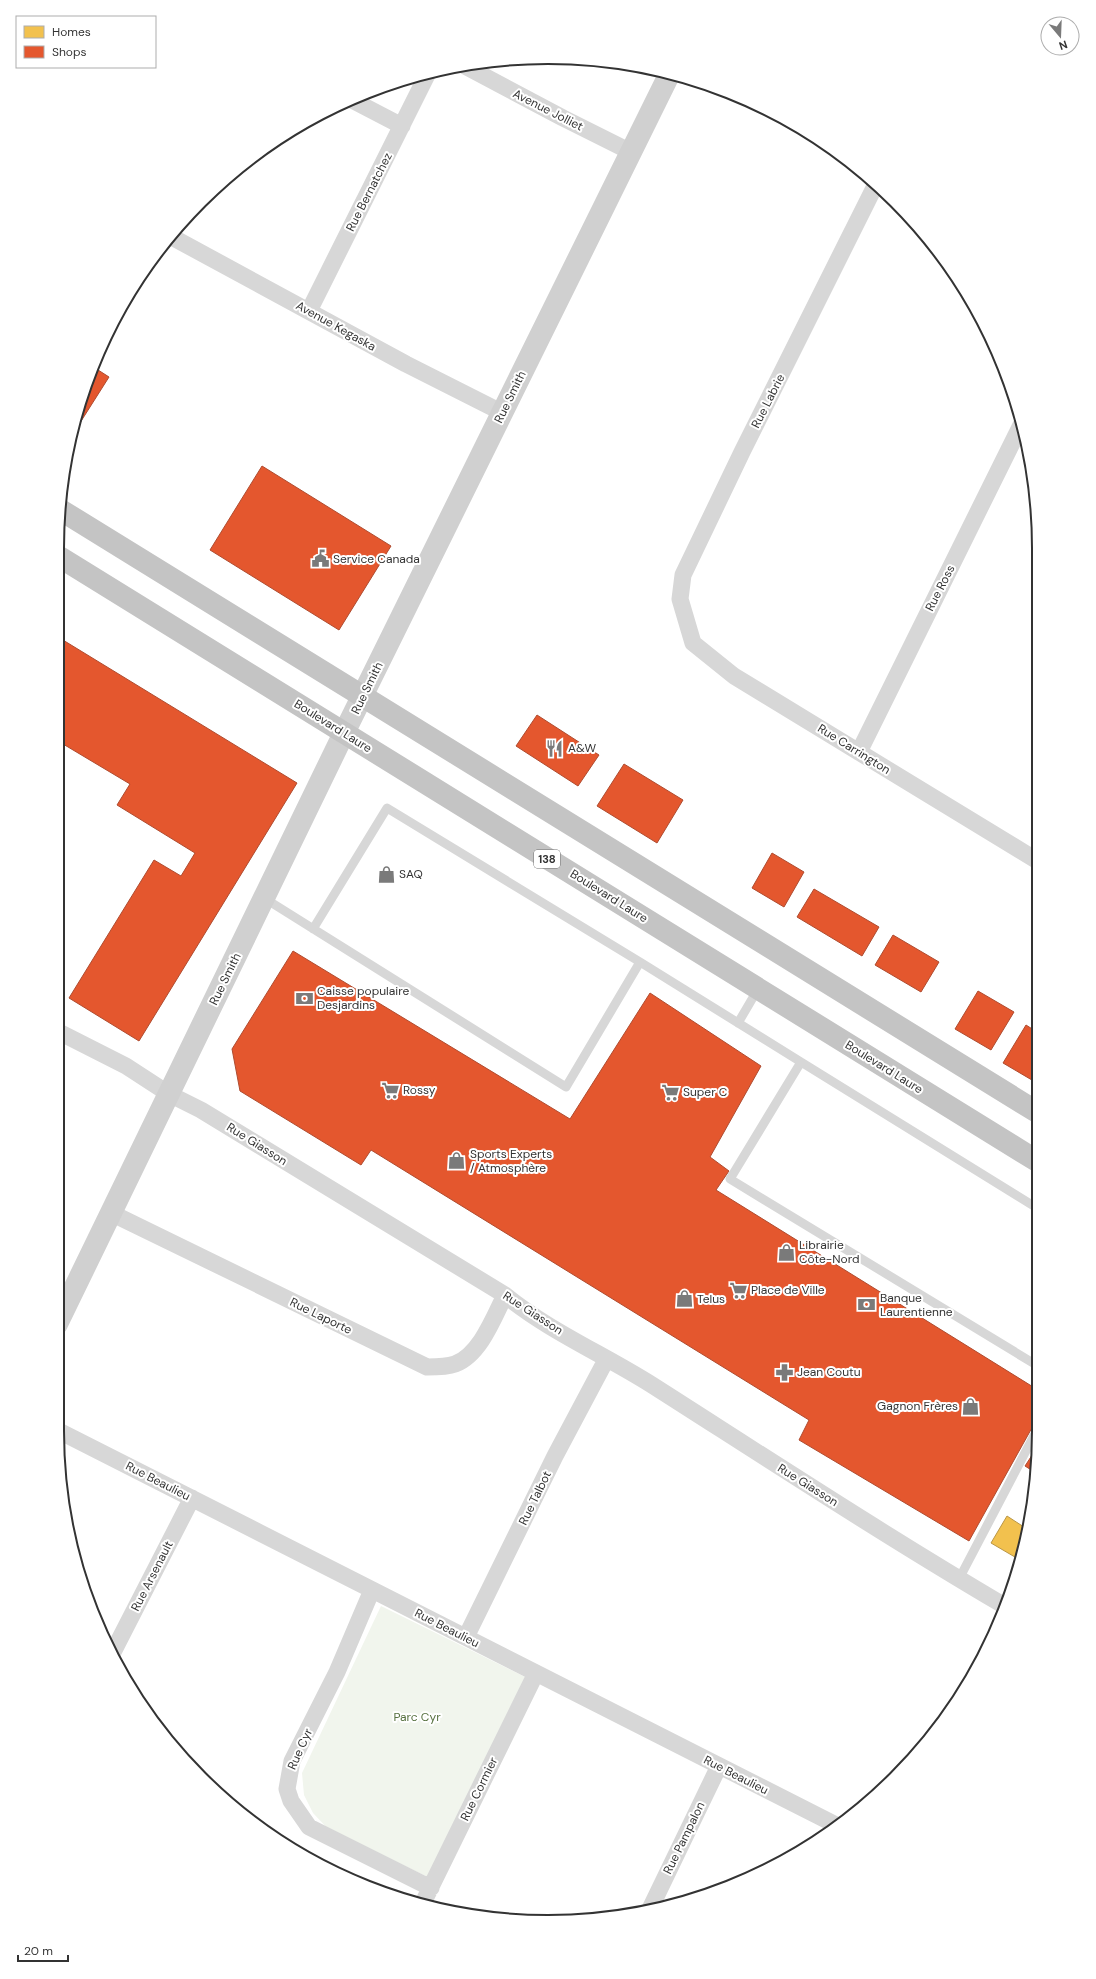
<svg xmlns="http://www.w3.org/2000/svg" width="1096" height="1979" font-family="'DM Sans',sans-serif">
<rect width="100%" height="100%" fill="#fff"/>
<path fill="#f1f5ed" d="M381 1606 525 1677 428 1877 329 1830 313 1813 304 1795 302 1773Z"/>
<path fill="#f2c14e" stroke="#b99646" d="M1007 1516 1027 1529 1020 1560 991 1543Z"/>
<path fill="#e4572e" stroke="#af4c30" d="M95 368 109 377 71 437 74 421Z
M262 466 391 546 339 630 210 550Z
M58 637 297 783 139 1041 69 998 154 860 181 876 195 853 117 805 130 784 58 741Z
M537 715 599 755 578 786 516 746Z
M624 764 683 800 657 843 597 806Z
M772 853 804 872 784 907 752 888Z
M814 889 879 927 862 956 797 917Z
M893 935 939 962 921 992 875 965Z
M293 951 570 1119 650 993 761 1066 710 1157 729 1171 716 1190 1038 1390V1417L969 1541 799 1440 809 1420 371 1150 361 1165 240 1091 232 1049Z
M978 991 1014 1012 991 1050 955 1029Z
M1026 1025 1037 1032V1083L1003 1063Z
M1038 1446V1463L1036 1473 1025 1466Z"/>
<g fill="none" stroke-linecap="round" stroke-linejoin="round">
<path stroke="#d7d7d7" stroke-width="9" d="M264 898 566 1087 640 962 801 1062 730 1179 1038 1366
M313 929 387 808 640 962
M738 1023 758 989
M801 1062 1037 1208
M959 1579 1038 1428"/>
<path stroke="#d7d7d7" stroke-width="17" d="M465 66 563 118 631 152
M352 100 402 126
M876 184 742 452 683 575 680 599 693 643 734 676 1036 860
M170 236 406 364 503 413
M309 311 428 73
M859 752 1021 425
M57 1031 126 1066 169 1094 201 1110 505 1295C549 1331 603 1354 652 1385 768 1459 884 1535 1003 1605
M111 1213 427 1367C435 1367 447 1367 455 1364 480 1355 494 1317 505 1295
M57 1430 838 1826
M372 1590 337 1672 292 1761 287 1789 291 1801 309 1827 431 1888
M466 1637 555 1456 606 1360
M112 1654 192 1498
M422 1905 536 1673
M650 1909 719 1766"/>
<path stroke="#d0d0d0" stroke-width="22" d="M57 1324 344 733 669 75"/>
<path stroke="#c4c4c4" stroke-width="22" d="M59 509 1037 1112
M58 556 1037 1161"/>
</g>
<defs>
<symbol id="civic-bare" viewBox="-9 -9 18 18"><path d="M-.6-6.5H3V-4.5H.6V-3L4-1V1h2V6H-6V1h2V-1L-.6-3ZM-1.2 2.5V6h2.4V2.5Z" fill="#7a7a7a" stroke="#fff" stroke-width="2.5" paint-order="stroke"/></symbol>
<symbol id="restaurant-bare" viewBox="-9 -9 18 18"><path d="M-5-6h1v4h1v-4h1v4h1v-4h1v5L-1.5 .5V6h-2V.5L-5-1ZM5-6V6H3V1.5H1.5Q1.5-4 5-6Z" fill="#7a7a7a" stroke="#fff" stroke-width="2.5" paint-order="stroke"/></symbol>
<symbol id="shop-bare" viewBox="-9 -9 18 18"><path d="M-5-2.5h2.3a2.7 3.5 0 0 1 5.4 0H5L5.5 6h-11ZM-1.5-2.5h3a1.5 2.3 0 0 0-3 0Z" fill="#7a7a7a" stroke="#fff" stroke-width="2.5" paint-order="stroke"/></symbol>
<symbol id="bank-bare" viewBox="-9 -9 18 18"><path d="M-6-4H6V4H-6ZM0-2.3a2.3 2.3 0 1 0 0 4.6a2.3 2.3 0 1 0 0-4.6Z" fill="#7a7a7a" stroke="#fff" stroke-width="2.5" paint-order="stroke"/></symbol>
<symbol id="supermarket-bare" viewBox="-9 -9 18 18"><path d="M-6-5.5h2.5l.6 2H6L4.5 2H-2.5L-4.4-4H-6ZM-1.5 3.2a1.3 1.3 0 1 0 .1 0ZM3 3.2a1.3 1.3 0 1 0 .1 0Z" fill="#7a7a7a" stroke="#fff" stroke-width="2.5" paint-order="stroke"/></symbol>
<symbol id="pharmacy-bare" viewBox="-9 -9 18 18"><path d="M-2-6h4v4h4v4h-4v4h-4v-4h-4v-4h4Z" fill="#7a7a7a" stroke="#fff" stroke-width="2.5" paint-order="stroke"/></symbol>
</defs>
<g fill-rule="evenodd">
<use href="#civic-bare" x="308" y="546" width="25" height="25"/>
<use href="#restaurant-bare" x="542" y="736" width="25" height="25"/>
<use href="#shop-bare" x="374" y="862" width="25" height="25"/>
<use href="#bank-bare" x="292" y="986" width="25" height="25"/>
<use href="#supermarket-bare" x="378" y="1078" width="25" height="25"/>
<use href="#supermarket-bare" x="658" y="1080" width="25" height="25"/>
<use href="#shop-bare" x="444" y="1148" width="25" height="25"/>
<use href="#shop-bare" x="774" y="1240" width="25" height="25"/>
<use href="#supermarket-bare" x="726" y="1278" width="25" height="25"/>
<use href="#shop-bare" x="672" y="1286" width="25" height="25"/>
<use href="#bank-bare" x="854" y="1292" width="25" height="25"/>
<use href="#pharmacy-bare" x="772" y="1360" width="25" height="25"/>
<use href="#shop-bare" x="958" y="1394" width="25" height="25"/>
</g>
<g text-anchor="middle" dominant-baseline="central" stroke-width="4" stroke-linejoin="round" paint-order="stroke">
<rect fill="#fff" stroke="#707070" stroke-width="1" x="534" y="850" width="26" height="18" rx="3"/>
<g font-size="11" font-weight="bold" fill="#333">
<text x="547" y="859">138</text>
</g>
<g font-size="12" fill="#333" stroke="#fff">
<text transform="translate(548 110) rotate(27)">Avenue Jolliet</text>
<text transform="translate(369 192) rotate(-63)">Rue Bernatchez</text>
<text transform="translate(336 326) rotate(29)">Avenue Kegaska</text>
<text transform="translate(510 397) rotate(-64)">Rue Smith</text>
<text transform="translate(768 401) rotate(-63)">Rue Labrie</text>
<text transform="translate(940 588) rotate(-63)">Rue Ross</text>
<text transform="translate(367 688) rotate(-64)">Rue Smith</text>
<text transform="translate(333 726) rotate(32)">Boulevard Laure</text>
<text transform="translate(854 749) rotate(32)">Rue Carrington</text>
<text transform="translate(609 896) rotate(32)">Boulevard Laure</text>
<text transform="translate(225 979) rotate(-64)">Rue Smith</text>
<text transform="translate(884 1067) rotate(32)">Boulevard Laure</text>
<text transform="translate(257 1144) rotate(32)">Rue Giasson</text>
<text transform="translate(533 1313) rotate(33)">Rue Giasson</text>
<text transform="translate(321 1316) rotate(26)">Rue Laporte</text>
<text transform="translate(158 1481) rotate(27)">Rue Beaulieu</text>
<text transform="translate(808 1485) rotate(32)">Rue Giasson</text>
<text transform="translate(535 1498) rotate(-64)">Rue Talbot</text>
<text transform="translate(152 1576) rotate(-63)">Rue Arsenault</text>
<text transform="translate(447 1628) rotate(27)">Rue Beaulieu</text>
<text transform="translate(300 1749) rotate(-66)">Rue Cyr</text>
<text transform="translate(736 1775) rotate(27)">Rue Beaulieu</text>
<text transform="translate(479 1789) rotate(-64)">Rue Cormier</text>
<text transform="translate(684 1838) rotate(-64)">Rue Pampalon</text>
</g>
<g font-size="12" fill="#333" stroke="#fff" text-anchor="start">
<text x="333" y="559">Service Canada</text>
<text x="568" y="748">A&amp;W</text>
<text x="399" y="874">SAQ</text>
<text x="317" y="991">Caisse populaire<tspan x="317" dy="14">Desjardins</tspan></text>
<text x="403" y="1090">Rossy</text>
<text x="683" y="1092">Super C</text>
<text x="470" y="1154">Sports Experts<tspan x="470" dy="14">/ Atmosphère</tspan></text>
<text x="799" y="1245">Librairie<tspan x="799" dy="14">Côte-Nord</tspan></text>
<text x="751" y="1290">Place de Ville</text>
<text x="880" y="1298">Banque<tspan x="880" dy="14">Laurentienne</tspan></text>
<text x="697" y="1299">Telus</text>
<text x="797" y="1372">Jean Coutu</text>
<text x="958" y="1406" text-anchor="end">Gagnon Frères</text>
</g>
<g font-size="12" fill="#56703f" stroke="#fff">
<text x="417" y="1717">Parc Cyr</text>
</g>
</g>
<path d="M0 0H1096V1979H0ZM548 64H548A484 484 0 0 1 1032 548V1431A484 484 0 0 1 548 1915H548A484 484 0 0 1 64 1431V548A484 484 0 0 1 548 64Z" fill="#fff" fill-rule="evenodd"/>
<path fill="none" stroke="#333" stroke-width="2" d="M548 64H548A484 484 0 0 1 1032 548V1431A484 484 0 0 1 548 1915H548A484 484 0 0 1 64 1431V548A484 484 0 0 1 548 64Z"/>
<rect x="16" y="16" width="140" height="52" fill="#ffffff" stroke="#adadad"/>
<rect x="24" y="26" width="20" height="12" fill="#f2c14e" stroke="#adadad"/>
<text x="52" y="36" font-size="12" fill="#333333">Homes</text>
<rect x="24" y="46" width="20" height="12" fill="#e4572e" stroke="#adadad"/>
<text x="52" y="56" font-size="12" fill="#333333">Shops</text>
<g transform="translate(1060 36) rotate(161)"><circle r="19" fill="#ffffff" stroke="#adadad"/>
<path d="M0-3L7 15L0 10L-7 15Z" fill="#7a7a7a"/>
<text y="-6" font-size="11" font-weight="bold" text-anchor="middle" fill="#333333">N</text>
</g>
<path d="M18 1955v6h50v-6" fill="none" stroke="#333333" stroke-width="2"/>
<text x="24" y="1955" font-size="12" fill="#333333" stroke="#ffffff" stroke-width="3" paint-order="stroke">20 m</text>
</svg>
